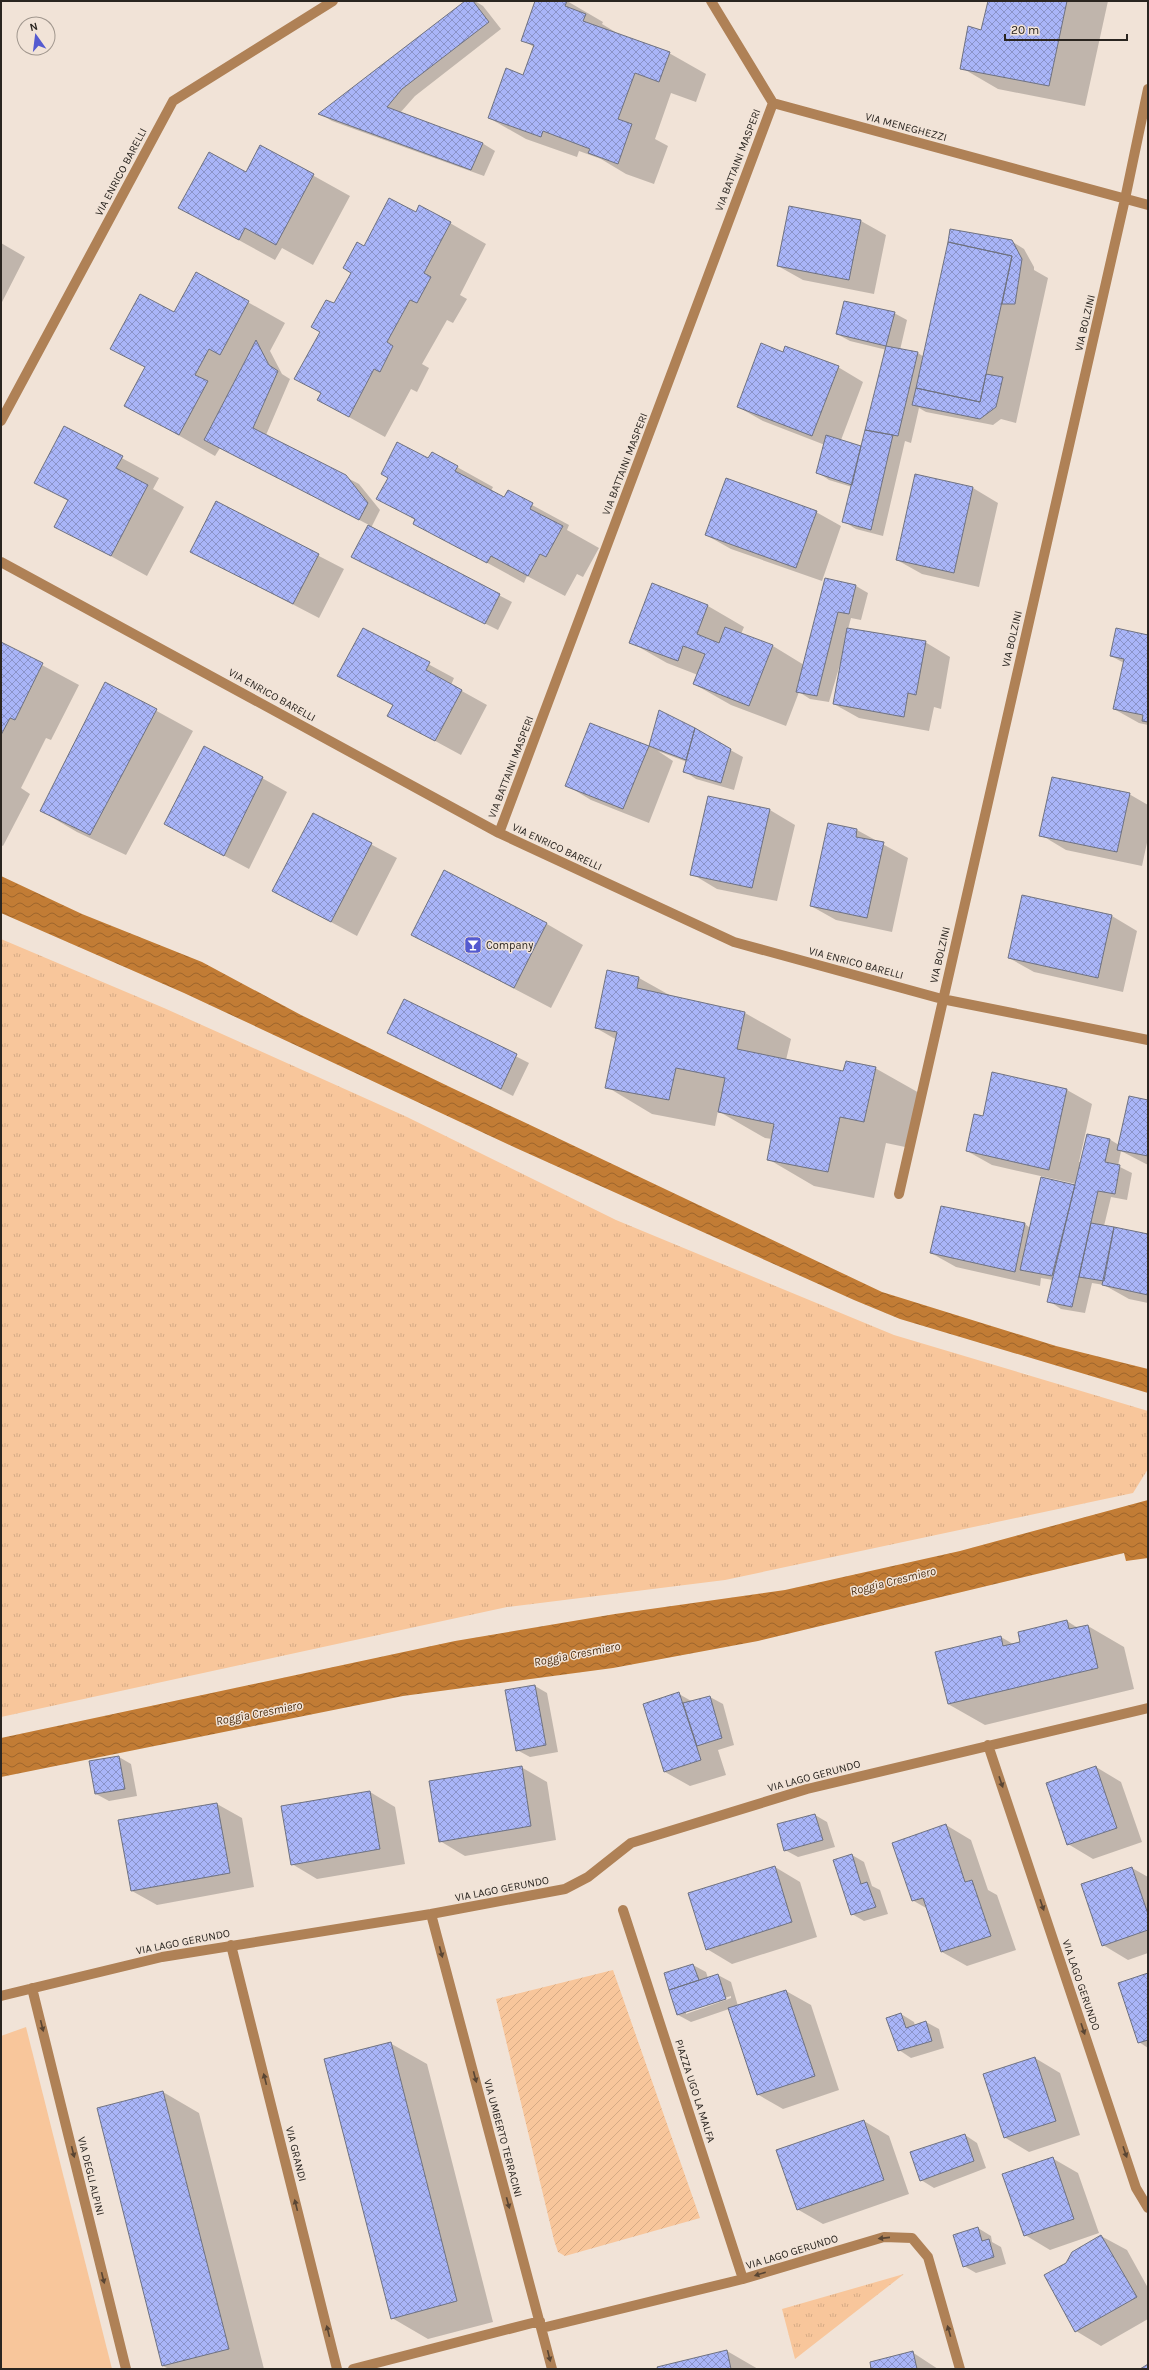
<svg xmlns="http://www.w3.org/2000/svg" width="1149" height="2370" font-family="Karla,sans-serif">
<defs>
<pattern id="grass-tufts" width="24" height="20" patternUnits="userSpaceOnUse"><rect width="24" height="20" fill="#f8c69b"/><path d="M3 7l-1-3M5 7V3M7 7l1-3M15 17l-1-3M17 17v-4M19 17l1-3" fill="none" stroke="#d5aa85"/></pattern>
<pattern id="garden-furrows" width="10" height="10" patternUnits="userSpaceOnUse"><rect width="10" height="10" fill="#f8c69b"/><path d="M-1 1l2-2M0 10L10 0M9 11l2-2" fill="none" stroke="#d5aa85"/></pattern>
<pattern id="water-waves" width="16" height="10" patternUnits="userSpaceOnUse"><rect width="16" height="10" fill="#c27c35"/><path d="M0 5q4-4 8 0t8 0" fill="none" stroke="#9e652c"/></pattern>
<pattern id="building-cross-hatch" width="8" height="8" patternUnits="userSpaceOnUse"><rect width="8" height="8" fill="#a9b5f8"/><path d="M0 0l8 8M0 8l8-8" fill="none" stroke="#8a93c8"/></pattern>
</defs>
<rect width="100%" height="100%" fill="#f1e3d7"/>
<path fill="url(#grass-tufts)" d="M1 939 164 1008 407 1117 616 1220 894 1335 1148 1411V1469L1133 1493 725 1580 507 1607 1 1717Z
M904 2274 795 2359 782 2309Z"/>
<path fill="url(#garden-furrows)" d="M613 1970 700 2218 565 2256 558 2252 554 2240 496 1999Z"/>
<path fill="#f8c69b" d="M26 2027 112 2369H1V2036Z"/>
<path fill="url(#water-waves)" d="M1 876 82 914 202 962 301 1015 452 1088 882 1292 1056 1346 1148 1369V1393L900 1319 854 1300 516 1148 184 993 1 913Z
M1148 1500V1558L1126 1561 1124 1553 758 1641 613 1668 403 1696 1 1777V1738L455 1641 615 1614 785 1590 960 1551Z"/>
<path fill="#0003" fill-rule="evenodd" d="M467 1H475L483 6 501 29 415 96 400 113 482 143 495 151 484 176 332 121 320 114Z
M536 1H567L603 22 602 24 622 36 669 53 706 74 696 102 671 93 655 139 668 146 654 184 626 174 601 159 579 151 577 157 526 139 489 118 524 76 534 47 522 40Z
M989 1H1108L1085 106 998 89 962 68 982 31Z
M260 146 350 196 313 265 282 248 275 260 180 208 246 173Z
M790 207 861 221 886 235 874 294 803 280 778 266Z
M416 213 450 223 486 244 460 295 467 299 453 323 447 320 422 364 429 368 417 392 411 389 385 437 318 400 322 393 321 332 364 247Z
M1011 241 1024 249 1034 267V270L1048 278 1016 423 1001 419 993 425 926 412 919 408 911 443 905 441 883 536 856 529 843 521 852 487 829 480 817 472 825 445 763 421 738 407 784 353 838 367 863 382 841 440 862 447 887 350 850 341 837 334 894 313 907 320 900 350 918 353 924 357Z
M1 243 25 257 1 304Z
M196 273 285 323 270 351 282 374 290 379 266 435 359 484 380 510 371 528 512 602 498 630 352 557 369 525 220 448 215 456 125 405 146 368 112 348 174 314Z
M64 427 159 478 153 489 184 507 147 576 56 526 69 501 36 482Z
M429 460 457 467 493 487 491 491 504 498 508 492 569 525 567 530 599 548 583 577 577 574 565 596 527 576 524 583 414 523 416 520 378 498Z
M916 475 973 488 998 503 979 587 922 574 897 560Z
M217 503 344 569 319 618 192 552Z
M816 512 841 526 822 581 731 549 706 535Z
M826 579 856 586 868 593 861 620 851 618 848 629 925 642 950 657 941 709 934 707 929 731 859 718 834 704 843 654 829 702 810 699 799 692 786 726 731 705 694 684 698 675 667 663 630 642 653 585 708 606 744 627 741 634 773 646 804 665Z
M363 629 454 678 451 685 487 705 461 755 389 716 394 706 364 690Z
M1148 636V725L1139 723 1114 709 1124 663 1111 656Z
M1 643 79 685 51 740 46 738 21 788 30 794 3 846 1 845Z
M106 683 193 731 126 855 77 832 41 811Z
M660 711 743 757 734 790 696 779 684 771 687 762 658 751 673 761 649 823 591 800 566 785 590 724 649 747Z
M262 778 287 792 249 869 165 824Z
M1129 794 1148 805V838L1142 866 1066 850 1041 835Z
M708 797 770 810 795 825 777 901 717 889 692 874Z
M313 814 397 858 357 936 273 891Z
M857 830 908 858 892 932 836 920 811 906Z
M1023 896 1112 916 1137 931 1123 992 1034 972 1009 958Z
M547 924 583 945 551 1008 412 935Z
M639 978 673 997 745 1013 791 1039 786 1060 844 1072 875 1068 921 1094 910 1148 886 1143 874 1198 814 1186 768 1159 772 1139 765 1138 718 1111 715 1126 652 1114 607 1087 617 1040 596 1028Z
M405 1000 529 1063 513 1096 388 1033Z
M993 1073 1067 1090 1092 1104 1079 1162H1081L1109 1139 1119 1145 1148 1101V1165L1121 1151 1118 1166 1132 1173 1127 1200 1111 1197 1104 1226 1148 1235V1303L1129 1299 1104 1285 1092 1283 1085 1313 1061 1309 1049 1301 1053 1280 1041 1278 1040 1286 956 1267 931 1253 1025 1224 1030 1228 1076 1186V1184L992 1165 967 1151 984 1117Z
M1067 1621 1078 1628 1088 1626 1124 1647 1134 1689 985 1725 948 1704 1001 1637 1013 1644Z
M535 1686 547 1693 558 1752 530 1757 517 1750Z
M679 1694 693 1702 710 1697 723 1704 734 1745 718 1750 726 1775 690 1786 665 1772Z
M119 1757 131 1764 137 1796 109 1801 96 1794Z
M521 1767 547 1782 556 1840 465 1856 440 1841Z
M1096 1767 1121 1782 1142 1842 1093 1859 1068 1844Z
M370 1792 395 1807 405 1864 317 1879 292 1864Z
M217 1804 242 1818 254 1887 157 1905 132 1891Z
M815 1815 827 1822 835 1847 798 1857 785 1850Z
M946 1825 971 1840 988 1890 997 1895 1016 1950 967 1966 942 1952 928 1909 912 1900Z
M852 1855 864 1862 872 1886 880 1890 888 1914 864 1921 852 1914Z
M775 1867 800 1882 817 1937 732 1964 707 1949Z
M1132 1868 1148 1877V1953L1128 1960 1103 1945Z
M693 1965 706 1972 708 1978 718 1975 731 1982 738 2006 786 1991 811 2005 839 2090 783 2109 757 2094 729 2009 691 2022 678 2015 665 1974ZM731 1996V1998L686 2014V2011Z
M1148 1974V2048L1139 2042Z
M901 2014 914 2022 915 2026 926 2022 939 2029 944 2048 911 2058 899 2050Z
M390 2043 427 2064 493 2322 428 2339 392 2318Z
M1035 2058 1060 2073 1080 2135 1029 2152 1004 2137Z
M163 2092 199 2113 264 2369H169L163 2366 98 2109Z
M864 2121 889 2136 909 2194 823 2224 797 2209Z
M965 2135 977 2143 986 2168 934 2188 921 2180Z
M1052 2158 1078 2173 1099 2233 1050 2250 1025 2235Z
M978 2228 991 2236 992 2242 1001 2247 1006 2264 976 2273 964 2266Z
M1101 2236 1127 2250 1148 2288V2319L1101 2346 1076 2331 1067 2264Z
M727 2351 758 2369H659Z
M912 2352 938 2369H872Z"/>
<path fill="url(#building-cross-hatch)" stroke="#6f7280" d="M465 1H473L489 22 402 89 387 107 483 143 471 170 318 114Z
M535 1H567L565 6 586 14 583 21 670 52 659 82 635 73 618 119 632 124 618 164 588 153 590 149 543 131 541 137 488 118 506 68 523 75 534 45 521 41Z
M988 1H1067L1049 86 960 69 968 26 981 30Z
M260 145 314 174 276 245 245 228 239 240 178 208 209 152 246 172Z
M389 198 416 212 419 205 451 222 424 273 431 277 417 303 410 300 387 342 393 346 380 372 374 369 349 417 317 400 321 393 294 379 320 332 311 327 326 300 334 303 351 273 343 268 357 242 364 246Z
M789 206 861 220 849 280 777 266Z
M950 229 1012 240 1022 259 1015 304H1002L1012 256 948 242Z
M948 242 1012 256 980 402 916 388Z
M196 272 249 301 220 355 209 349 195 375 208 381 179 435 124 406 145 367 110 349 140 294 174 312Z
M844 301 895 312 886 346 836 334Z
M256 340 269 365 278 371 253 428 346 475 368 503 359 520 204 440Z
M761 343 783 352 785 346 839 366 812 436 737 407Z
M886 346 918 352 898 436 865 430Z
M986 374 1003 377 996 407 980 419 912 405 916 388 980 402Z
M64 426 123 456 116 468 148 485 111 556 54 527 68 500 34 483Z
M865 430 893 435 871 530 842 522Z
M826 435 861 446 852 485 816 473Z
M397 442 428 458 432 452 458 466 455 471 504 497 508 490 533 503 530 509 563 526 546 557 540 554 528 576 491 556 487 563 413 524 415 519 376 499 388 478 381 474Z
M915 474 973 487 954 573 896 560Z
M726 478 817 511 796 568 705 535Z
M216 501 319 554 293 604 190 552Z
M368 525 500 594 485 624 351 557Z
M825 578 856 585 849 614 838 612 817 696 796 692Z
M652 583 708 605 697 634 719 643 725 627 773 645 749 706 693 684 705 654 683 646 678 661 629 643Z
M363 628 430 662 426 670 462 690 435 741 387 716 393 705 337 676Z
M847 628 926 641 916 695 908 693 904 717 833 704Z
M1116 628 1148 635V722L1142 721 1143 715 1113 709 1124 659 1110 656Z
M1 642 43 663 15 720 10 718 1 735Z
M105 682 157 709 90 835 40 811Z
M659 710 695 728 686 760 649 746Z
M590 723 649 746 623 809 565 786Z
M695 728 731 749 721 783 683 772Z
M204 746 263 777 224 856 164 824Z
M1052 777 1130 793 1117 852 1039 836Z
M708 796 770 809 752 888 690 875Z
M313 813 372 843 331 922 272 891Z
M828 823 857 829 856 837 884 842 867 918 810 906Z
M444 870 547 923 514 988 411 935Z
M1022 895 1112 915 1098 978 1008 958Z
M607 970 639 977 637 988 745 1012 737 1049 843 1071 846 1061 876 1067 864 1122 840 1117 828 1172 767 1160 774 1124 718 1112 725 1078 676 1068 669 1100 605 1088 617 1032 595 1028Z
M404 999 517 1054 501 1089 387 1033Z
M992 1072 1067 1089 1049 1170 966 1151 974 1114 983 1116Z
M1129 1096 1148 1100V1156L1117 1150Z
M1087 1134 1110 1139 1105 1162 1120 1165 1115 1194 1098 1191 1072 1307 1047 1302Z
M1041 1177 1075 1185 1052 1276 1020 1270Z
M941 1206 1025 1223 1015 1272 930 1253Z
M1091 1223 1114 1227 1104 1281 1079 1277Z
M1114 1227 1148 1234V1295L1102 1285Z
M1067 1620 1069 1629 1088 1625 1098 1668 948 1704 935 1652 1001 1636 1003 1646 1020 1642 1018 1632Z
M535 1685 546 1745 516 1751 505 1690Z
M679 1692 701 1760 664 1772 643 1704Z
M710 1696 722 1738 697 1746 683 1703Z
M119 1756 125 1789 95 1794 89 1761Z
M522 1766 531 1826 439 1842 429 1781Z
M1096 1766 1117 1828 1067 1845 1046 1783Z
M370 1791 380 1849 291 1865 281 1806Z
M217 1803 230 1873 131 1891 118 1820Z
M815 1814 823 1840 784 1851 777 1824Z
M946 1824 965 1882 972 1880 991 1936 941 1952 923 1898 912 1901 892 1843Z
M852 1854 861 1884 867 1882 876 1907 851 1915 833 1860Z
M775 1866 792 1922 706 1950 688 1893Z
M1132 1867 1148 1914V1930L1102 1946 1081 1884Z
M693 1964 699 1980 669 1990 664 1973Z
M1148 1973V2040L1138 2043 1118 1983Z
M718 1974 726 1999 677 2015 669 1990Z
M786 1990 815 2076 757 2095 728 2008Z
M901 2013 906 2028 926 2021 932 2041 898 2051 886 2018Z
M391 2042 457 2301 391 2319 324 2059Z
M1035 2057 1056 2121 1004 2138 983 2074Z
M163 2091 229 2349 162 2366 97 2108Z
M864 2120 884 2180 797 2210 776 2150Z
M965 2134 974 2161 920 2181 910 2152Z
M1053 2157 1074 2219 1024 2236 1002 2174Z
M978 2227 982 2241 989 2239 994 2257 963 2267 953 2235Z
M1101 2235 1137 2297 1075 2332 1044 2275 1066 2263 1072 2252Z
M727 2350 731 2369H658L657 2367Z
M913 2351 917 2369H871L870 2362Z
M1148 2364V2369H1140Z"/>
<g fill="none" stroke-linecap="round" stroke-linejoin="round">
<path stroke="#af8156" stroke-width="10" d="M711 1 773 103 1148 205
M1 421 173 101 333 1
M1 562 499 833 734 942 942 999 1148 1040
M499 833 773 103
M899 1194 1125 199 1148 89
M988 1745 1136 2188 1148 2208
M623 1910 743 2279
M431 1914 552 2369
M231 1945 337 2369
M32 1988 126 2369
M1 1996 162 1957 431 1914 565 1889 588 1877 631 1843 807 1789 1148 1708
M542 2328 743 2279 884 2237 912 2238 928 2257 960 2369
M353 2369 540 2321"/>
</g>
<defs><path id="oneway-solid" d="M-6-.8H1V-3.2L6.5 0L1 3.2V.8H-6Z"/></defs>
<g fill="#594533">
<use href="#oneway-solid" transform="translate(1001 1782) rotate(71)"/>
<use href="#oneway-solid" transform="translate(1042 1905) rotate(71)"/>
<use href="#oneway-solid" transform="translate(441 1952) rotate(75)"/>
<use href="#oneway-solid" transform="translate(42 2026) rotate(76)"/>
<use href="#oneway-solid" transform="translate(1083 2029) rotate(71)"/>
<use href="#oneway-solid" transform="translate(475 2077) rotate(75)"/>
<use href="#oneway-solid" transform="translate(265 2079) rotate(-104)"/>
<use href="#oneway-solid" transform="translate(73 2152) rotate(76)"/>
<use href="#oneway-solid" transform="translate(1125 2152) rotate(71)"/>
<use href="#oneway-solid" transform="translate(508 2203) rotate(75)"/>
<use href="#oneway-solid" transform="translate(296 2205) rotate(-104)"/>
<use href="#oneway-solid" transform="translate(884 2238) rotate(174)"/>
<use href="#oneway-solid" transform="translate(760 2274) rotate(163)"/>
<use href="#oneway-solid" transform="translate(103 2278) rotate(76)"/>
<use href="#oneway-solid" transform="translate(328 2331) rotate(-104)"/>
<use href="#oneway-solid" transform="translate(949 2331) rotate(-106)"/>
<use href="#oneway-solid" transform="translate(549 2356) rotate(76)"/>
</g>
<defs>
<symbol id="bar-square" viewBox="-11 -11 22 22"><rect x="-9" y="-9" width="18" height="18" rx="4" fill="#545ad0" stroke="#f1e3d7"/><path d="M-6-5H6L.8 .8V4.5H3.5V6h-7V4.5H-.8V.8Z" fill="#fff"/></symbol>
</defs>
<g fill-rule="evenodd">
<use href="#bar-square" x="463" y="935" width="20" height="20"/>
</g>
<g text-anchor="middle" dominant-baseline="central" stroke-width="3" stroke-linejoin="round" paint-order="stroke">
<g font-size="11" fill="#2a2520" stroke="#f1e3d7">
<text transform="translate(906 127) rotate(15)">VIA MENEGHEZZI</text>
<text transform="translate(738 160) rotate(-69)">VIA BATTAINI MASPERI</text>
<text transform="translate(121 172) rotate(-62)">VIA ENRICO BARELLI</text>
<text transform="translate(1085 323) rotate(-77)">VIA BOLZINI</text>
<text transform="translate(625 464) rotate(-69)">VIA BATTAINI MASPERI</text>
<text transform="translate(1012 639) rotate(-77)">VIA BOLZINI</text>
<text transform="translate(272 695) rotate(29)">VIA ENRICO BARELLI</text>
<text transform="translate(511 767) rotate(-69)">VIA BATTAINI MASPERI</text>
<text transform="translate(557 847) rotate(25)">VIA ENRICO BARELLI</text>
<text transform="translate(940 955) rotate(-77)">VIA BOLZINI</text>
<text transform="translate(856 963) rotate(15)">VIA ENRICO BARELLI</text>
<text transform="translate(814 1776) rotate(-15)">VIA LAGO GERUNDO</text>
<text transform="translate(502 1889) rotate(-11)">VIA LAGO GERUNDO</text>
<text transform="translate(183 1942) rotate(-11)">VIA LAGO GERUNDO</text>
<text transform="translate(1081 1985) rotate(71)">VIA LAGO GERUNDO</text>
<text transform="translate(695 2091) rotate(72)">PIAZZA UGO LA MALFA</text>
<text transform="translate(503 2138) rotate(75)">VIA UMBERTO TERRACINI</text>
<text transform="translate(296 2154) rotate(76)">VIA GRANDI</text>
<text transform="translate(91 2176) rotate(76)">VIA DEGLI ALPINI</text>
<text transform="translate(792 2252) rotate(-17)">VIA LAGO GERUNDO</text>
</g>
<g font-size="11" fill="#2a2520" stroke="#f1e3d7" text-anchor="start">
<text x="486" y="945">Company</text>
</g>
<g font-size="12" font-style="italic" fill="#4c2e11" stroke="#f1e3d7">
<text transform="translate(893 1581) rotate(-14)">Roggia Cresmiero</text>
<text transform="translate(577 1654) rotate(-11)">Roggia Cresmiero</text>
<text transform="translate(259 1713) rotate(-11)">Roggia Cresmiero</text>
</g>
</g>
<rect width="1149" height="2370" fill="none" stroke="#2a2520" stroke-width="4"/>
<g transform="translate(36 36) rotate(346)"><circle r="19" fill="#f1e3d7" stroke="#a1978e"/>
<path d="M0-3L7 15L0 10L-7 15Z" fill="#545ad0"/>
<text y="-6" font-size="11" font-weight="bold" text-anchor="middle" fill="#2a2520">N</text>
</g>
<path d="M1005 34v6h122v-6" fill="none" stroke="#2a2520" stroke-width="2"/>
<text x="1011" y="34" font-size="12" fill="#2a2520" stroke="#f1e3d7" stroke-width="3" paint-order="stroke">20 m</text>
</svg>
